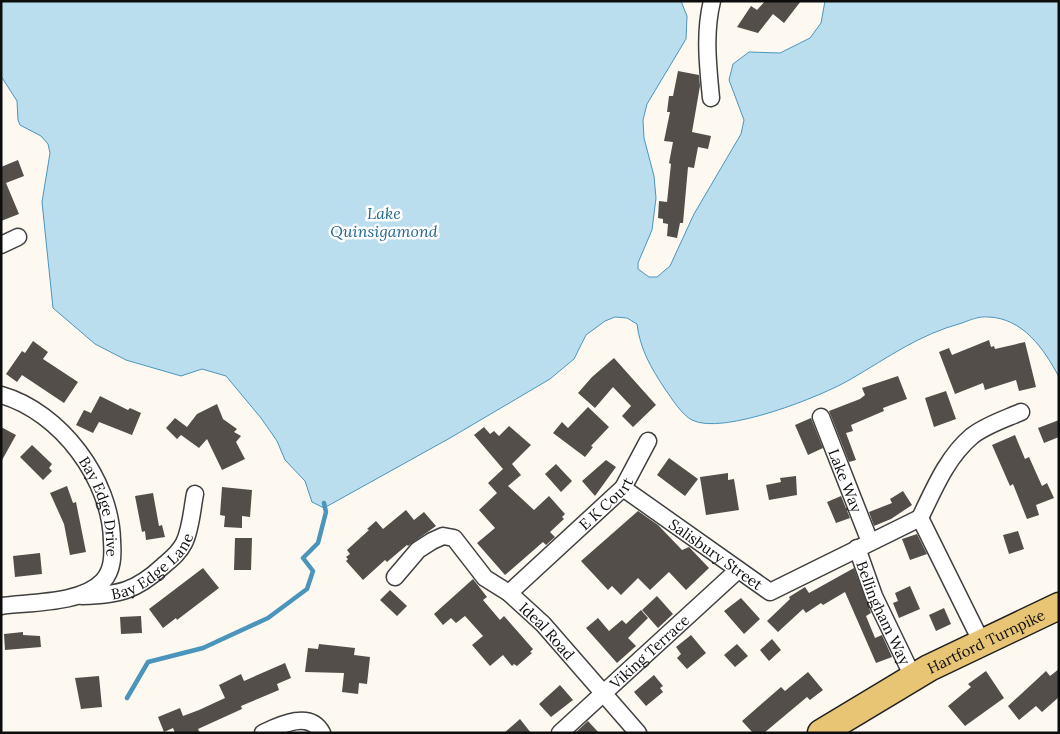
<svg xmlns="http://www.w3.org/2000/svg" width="1060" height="734" font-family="Lora,serif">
<rect width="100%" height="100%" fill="#fdf9f0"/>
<path fill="#badeee" stroke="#4b95bc" d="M1 1H681L687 16 686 39 647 104 643 120 644 138 654 176 656 198 652 230 638 263V269L649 277H657L670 266 694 214 741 134 744 120 729 80 733 64 749 52 780 53 810 38 821 23 825 1H1059V377C1044 349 1023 318 988 317 979 316 970 320 962 323 918 335 889 357 851 379 823 396 722 436 692 420 682 415 672 399 665 389 651 368 640 349 637 324L627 318 615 317 605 321 586 335 574 359 550 379 450 438 324 508 312 502 305 481 285 460 277 441 261 418 226 376 202 369 181 376 126 360 95 344 53 308 42 202 50 153 48 144 41 136 20 125 18 120 17 101 1 76Z"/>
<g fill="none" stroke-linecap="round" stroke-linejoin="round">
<path stroke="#4b95bc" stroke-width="4.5" d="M127 698 148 662 203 648 268 618 307 589 313 571 303 558 318 543 326 512 324 503"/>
</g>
<path fill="#544e4b" d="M765 1H801L784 23 773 14 758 33 737 27 751 6 757 10Z
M678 71 699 75 700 86 692 132 711 136 708 149 698 147 694 168 688 167 683 223H680L677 238 667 236 668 224 663 223V219L658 218 659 201 667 202 671 164 669 163 673 142 664 141 670 112H667L669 96H673Z
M18 160 24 176 6 183 19 214 1 221V167Z
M989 340 991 347 994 346 995 349 1025 342 1036 387 1019 391 1016 380 985 390 983 383 955 394 939 352 949 348 952 355Z
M33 341 48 352 43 359 78 382 64 403 22 375 17 382 6 374 22 351 25 353Z
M614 358 656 405 633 427 622 416 631 406 613 387 595 408 578 393 592 377Z
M898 376 907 399 883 408 884 411 851 425 853 431 846 433 856 460 849 462 829 411 860 399 865 395 862 388Z
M946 391 956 419 934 427 925 398Z
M100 396 128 410 130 408 141 413 132 435 99 422 93 433 76 425 84 410 91 413Z
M217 404 223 419 237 429 234 432 241 436 236 442 245 459 222 470 207 439 199 448 181 435 177 439 166 428 175 418 187 427 197 414Z
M588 407 609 427 591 446 593 447 585 457 553 433 562 422 568 428Z
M811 418 823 448 808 455 795 425Z
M1059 420V437L1044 443 1038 428Z
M509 426 531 445 512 464 521 475 508 486 534 510 549 496 565 514 562 517 564 519 550 532 555 537 546 545 543 542 505 575 477 543 495 528 479 510 497 493 488 483 503 469 474 435 484 427 490 434 494 431 499 436Z
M1 427 16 435 1 462Z
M1015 435 1025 459 1029 457 1042 486 1047 483 1054 498 1036 505 1039 515 1027 519 1013 484 1010 486 992 445Z
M32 445 52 464 49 468 52 471 43 480 20 457Z
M669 458 698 479 685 496 657 475Z
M606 460 616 467 595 496 582 481Z
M556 464 572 481 561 492 545 474Z
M728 473V480L734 479 739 510 706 515 700 477Z
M796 476 797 495 769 500 766 485 781 482 780 478Z
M67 486 73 503 76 502 86 552 70 555 64 524 50 493Z
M222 487 252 490 250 517 242 516V528L224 527 225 516 220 515Z
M903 491 912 505 891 519 874 526 869 512 892 503 890 499Z
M153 493 159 526 162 525 165 537 146 540 145 531 142 532 135 496Z
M841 496 850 518 836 523 827 502Z
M406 510 414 520 424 512 436 526 408 546 407 545 387 562 385 560 363 580 346 561 348 559 346 557 350 554 347 550 369 530 367 529 376 521 383 529Z
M638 511 658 525 682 550 689 547 709 568 686 590 669 572 650 590 638 578 621 595 612 586 608 590 581 561Z
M1018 531 1024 549 1009 554 1003 535Z
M917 534 927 554 910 560 902 539Z
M235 538H252L251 570H234Z
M40 553 42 574 15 577 13 556Z
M203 568 219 588 177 620 176 618 163 628 149 609Z
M854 568 871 613 866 616 875 638 882 635 892 657 876 663 845 592 823 605 821 603 806 613 803 609 778 632 767 621 790 599 789 597 805 587 809 593Z
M473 579 487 597 483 600 500 620 504 616 533 649 530 652 532 653 517 666 514 664 512 666 503 655 490 666 472 645 483 636 465 616 456 623 451 618 443 625 434 614Z
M910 586 920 609 899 618 893 603 898 601 895 593Z
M390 590 407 606 397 616 380 600Z
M657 596 673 614 658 628 642 610Z
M741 598 760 619 744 634 724 611Z
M944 608 951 624 936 631 929 615Z
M641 610 648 618 628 638 636 646 617 663 586 628 598 618 609 631 622 620 626 624Z
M141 616 142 633 121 634 120 617Z
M23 632V635L40 636 41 647 5 650 4 634Z
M691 635 706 653 687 669 677 658 681 654 676 647Z
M772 639 781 650 769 661 760 650Z
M319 644 355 648 354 655 370 657 367 684 359 683 358 694 342 692 344 673 305 672 308 648 318 649Z
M737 644 748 656 735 667 724 655Z
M285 663 291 678 277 684 279 690 241 706 242 709 198 729 200 733H175L173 728 164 732 158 717 180 708 183 716 199 710 225 698 219 685 241 674 244 681Z
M1059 669V697L1042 712 1036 706 1019 720 1008 706 1046 671 1050 676Z
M986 671 1004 698 965 726 948 706 971 687 968 684Z
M808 672 823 690 810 700 807 697 764 733H753L742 721 781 687 785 691Z
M654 675 663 686 660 688 663 692 646 706 634 692Z
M99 676 102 707 81 709 75 678Z
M560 685 573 700 551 717 539 704Z
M520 719 531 733H504Z
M588 721 599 733H575Z"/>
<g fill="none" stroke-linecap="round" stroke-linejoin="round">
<defs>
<g id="minor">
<path d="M711 98C708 66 704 33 712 1"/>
<path d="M1 245 18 237"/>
<path id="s1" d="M1 395C61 412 111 480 112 541 113 555 113 570 103 581 82 604 30 602 1 606"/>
<path id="s2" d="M821 417 870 542"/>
<path id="s3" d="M623 488 770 592 920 518"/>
<path d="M920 518C934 489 947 457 972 436 986 425 1005 419 1021 412"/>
<path d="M920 518 982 643"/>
<path id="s4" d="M857 548 874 596 913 677"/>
<path id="s5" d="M395 577 418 550 432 541 443 536 454 538 485 578 509 593 543 624 638 733"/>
<path id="s6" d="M509 593 623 488 648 441"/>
<path id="s7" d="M82 596C119 595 136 591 163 566 171 559 179 553 184 543 191 529 192 509 195 494"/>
<path d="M263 733C280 725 310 710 322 733"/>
<path id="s8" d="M560 733 738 570"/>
</g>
<g id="primary">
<path id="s9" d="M821 733 929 668 1059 606"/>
</g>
</defs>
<use href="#minor" stroke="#404040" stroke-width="19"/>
<use href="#primary" stroke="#1e1e1e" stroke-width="29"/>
<use href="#minor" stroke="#fff" stroke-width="16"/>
<use href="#primary" stroke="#e7c575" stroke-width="26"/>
</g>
<g text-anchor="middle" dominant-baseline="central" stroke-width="5" stroke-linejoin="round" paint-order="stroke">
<g font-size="15" fill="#0d0d0d" stroke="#fff">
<text stroke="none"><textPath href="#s2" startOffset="68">Lake Way</textPath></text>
<text stroke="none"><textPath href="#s6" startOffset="132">E K Court</textPath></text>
<text stroke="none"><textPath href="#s1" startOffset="158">Bay Edge Drive</textPath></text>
<text stroke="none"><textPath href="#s3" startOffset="114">Salisbury Street</textPath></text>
<text stroke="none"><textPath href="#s7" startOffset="80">Bay Edge Lane</textPath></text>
<text stroke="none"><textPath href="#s4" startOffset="70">Bellingham Way</textPath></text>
<text stroke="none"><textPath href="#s5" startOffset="208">Ideal Road</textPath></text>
<text stroke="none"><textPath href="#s9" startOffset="189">Hartford Turnpike</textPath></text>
<text stroke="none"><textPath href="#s8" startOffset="121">Viking Terrace</textPath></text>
</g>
<g font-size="16" font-style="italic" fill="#26688f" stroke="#fff">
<text x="384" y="213">Lake<tspan x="384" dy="18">Quinsigamond</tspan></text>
</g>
</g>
<rect width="1060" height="734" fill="none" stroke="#0d0d0d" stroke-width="5"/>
</svg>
